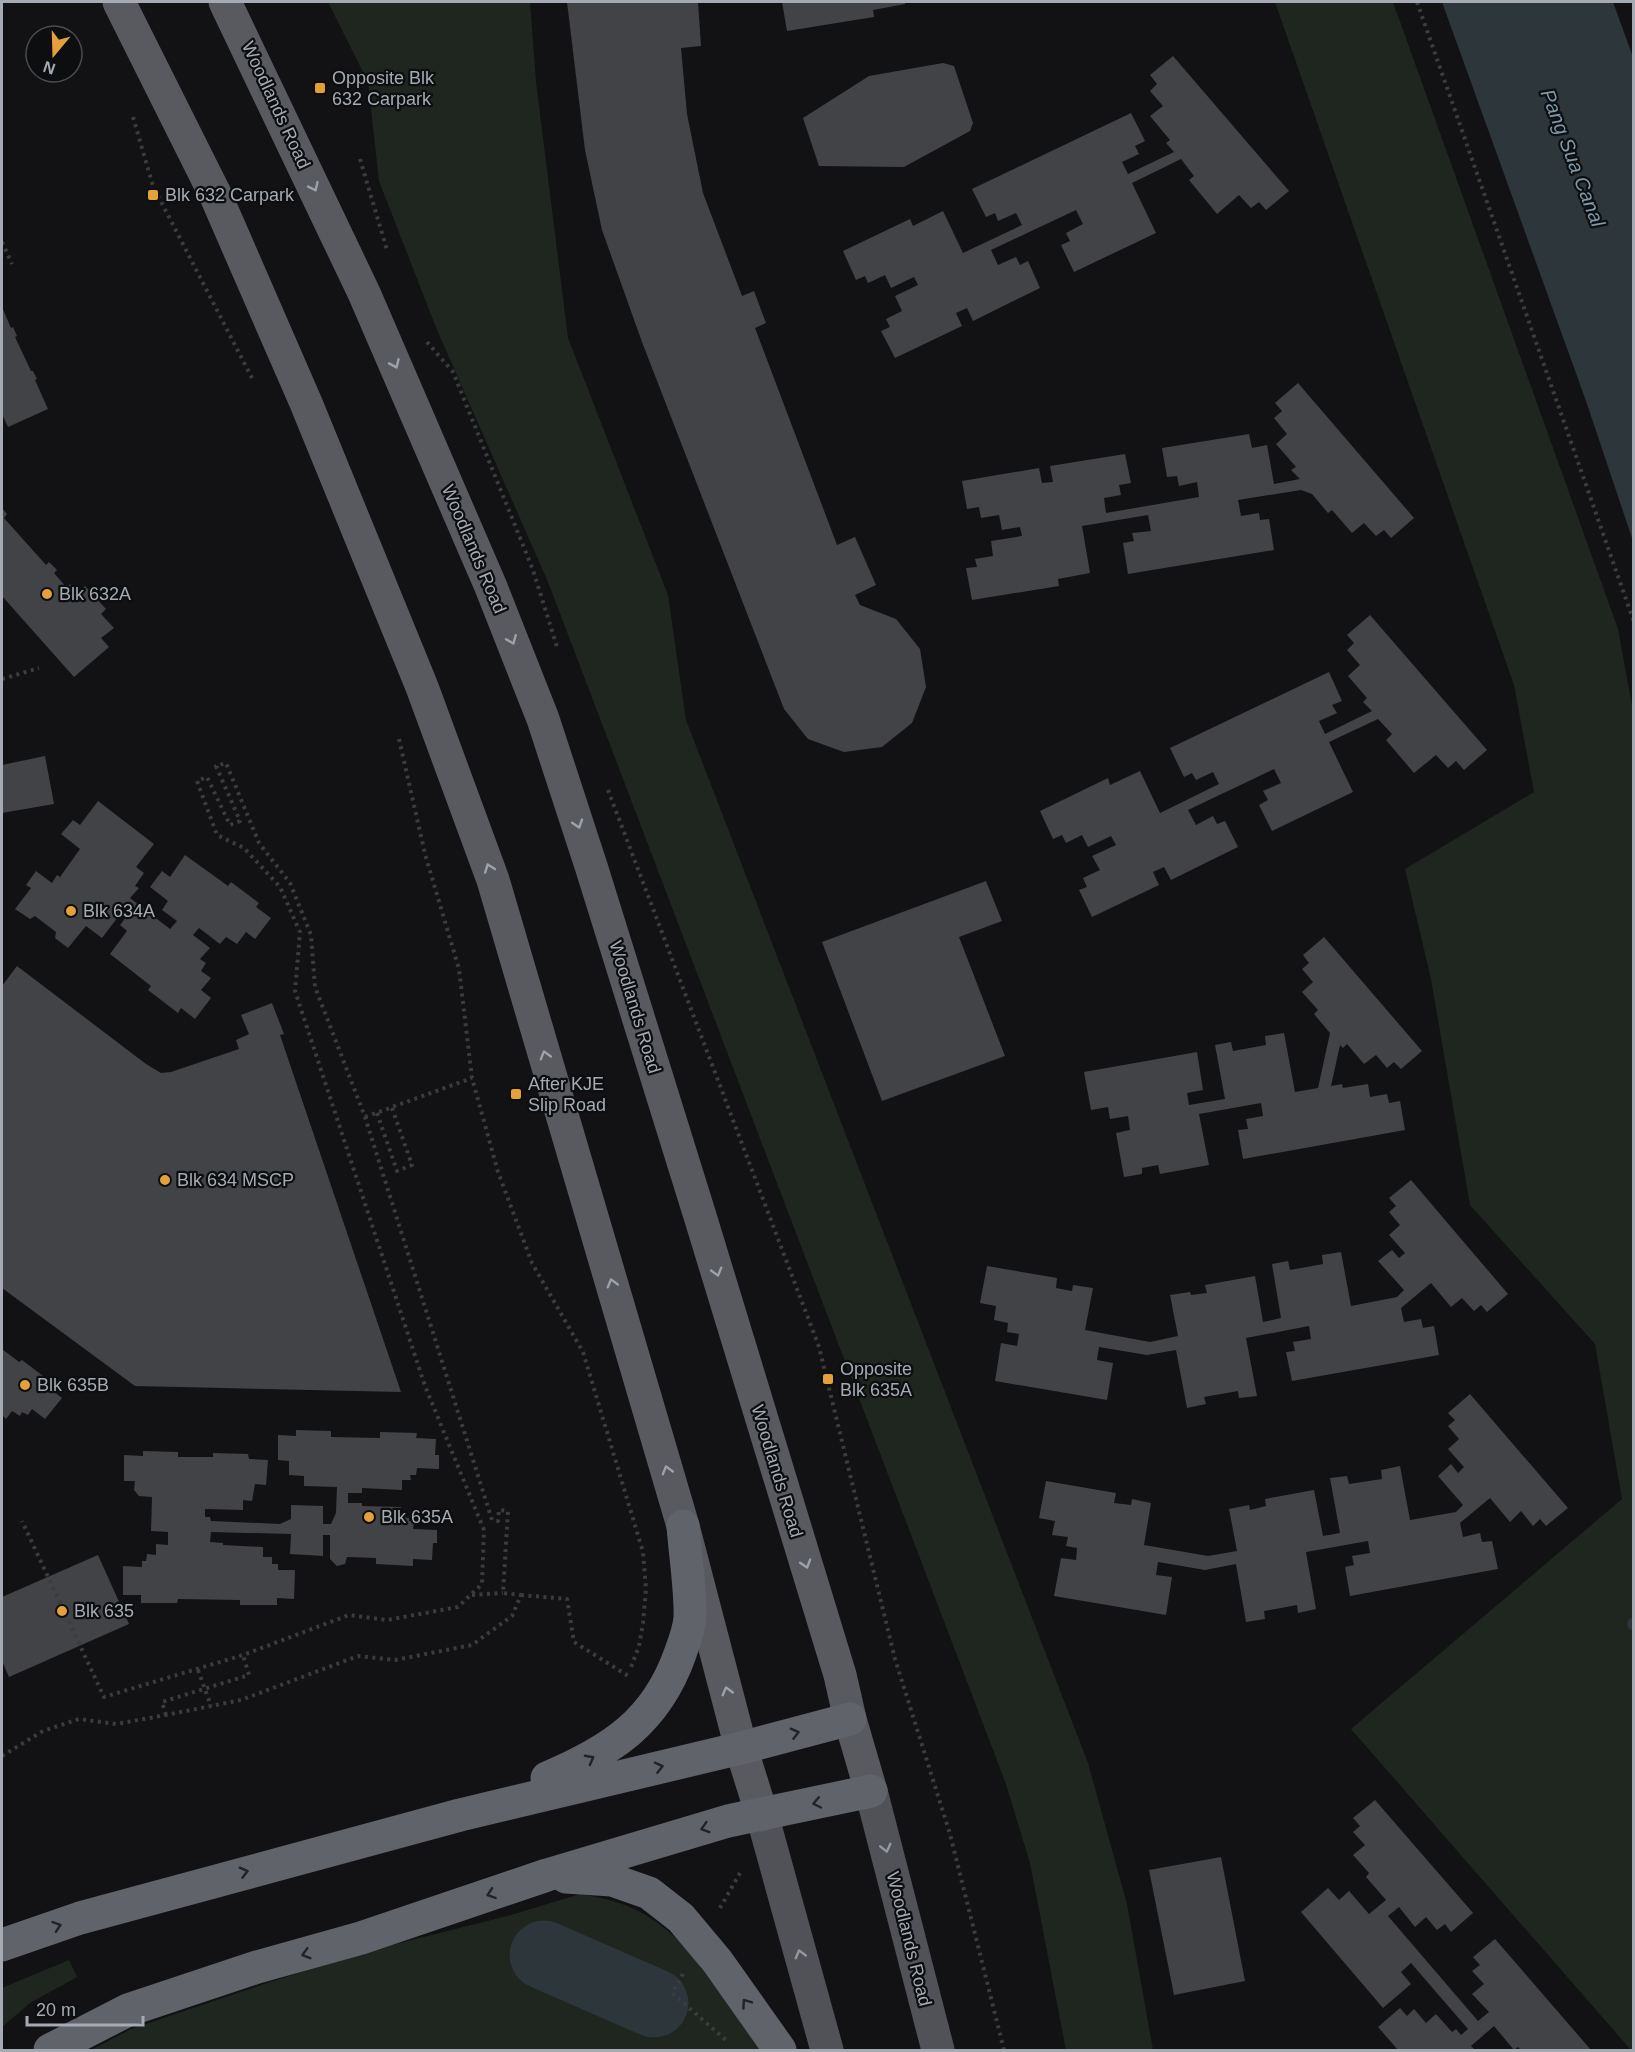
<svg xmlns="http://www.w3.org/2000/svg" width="1635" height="2052" font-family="Arial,sans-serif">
<rect width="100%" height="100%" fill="#121214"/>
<path fill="#1f261f" d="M328 2H530L536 82 568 338 668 595 686 720 1088 1763 1127 1904 1153 2050H1066L1030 1863 1006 1784 548 582 437 330 379 181 368 82Z
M1275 2H1393L1618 629 1633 711V2050H1631L1351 1729 1622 1499 1595 1344 1470 1205 1431 979 1405 869 1534 792 1514 685Z
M580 1894C629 1902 650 1913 686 1947L761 2050H91L131 2029 264 1984 364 1952 511 1915Z
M69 1960 77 1977 30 2003 2 2027V1988Z"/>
<path fill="#2d363b" d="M1442 2H1613L1633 57V541L1586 401Z"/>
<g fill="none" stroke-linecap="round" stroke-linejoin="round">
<path stroke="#2d363b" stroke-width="12" d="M1633 1624H1634"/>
<path stroke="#2d363b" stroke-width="69" d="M544 1955 654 2003"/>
</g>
<path fill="#414347" d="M567 2H698L701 46 681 48 687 114 703 193 742 296 754 291 766 323 755 328 837 545 855 537 876 585 855 595 860 605 896 619 920 649 926 687 912 723 882 747 844 752 830 747 808 739 784 709 642 342 602 230 585 150Z
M782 2H905V4L873 10 874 17 787 31Z
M1173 56 1289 191 1266 210 1259 202 1251 208 1239 195 1217 214 1189 180 1194 176 1181 159 1132 183 1156 233 1074 272 1061 245 1070 241 1066 233 1083 224 1076 210 991 250 998 265 1016 257 1020 265 1028 261 1040 288 973 321 967 308 956 313 962 326 895 358 881 331 890 327 886 319 902 311 895 296 918 285 914 277 891 288 885 275 868 283 865 276 856 280 843 251 910 219 913 226 943 211 963 253 1022 225 1016 213 998 221 995 213 986 217 972 189 1131 113 1145 141 1135 146 1139 154 1122 162 1128 174 1174 152 1166 143 1170 140 1150 116 1163 106 1150 91 1157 84 1150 75Z
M943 63 954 66 973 123 970 131 904 167 819 166 803 118 869 76Z
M2 307 11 328 13 327 17 336 15 337 31 371H33L37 379 35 380 48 409 8 427 2 414Z
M1298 383 1414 518 1391 538 1384 530 1376 536 1364 523 1352 533 1332 510 1328 513 1312 494 1301 490 1238 500 1241 516 1259 513 1260 520 1269 519 1274 550 1128 574 1123 543 1134 541 1132 533 1151 531 1148 515 1082 526 1090 573 1058 579 1059 586 972 600 966 568 977 567 975 559 993 556 991 541 1022 536 1020 527 1002 530 999 515 981 518 979 507 967 509 962 481 1039 468 1042 483 1053 482 1050 466 1125 454 1131 483 1119 485 1121 495 1104 498 1106 513 1199 497 1197 482 1179 486 1177 476 1167 477 1162 448 1249 434 1252 448 1267 445 1274 484 1300 479 1291 470 1296 467 1276 444 1287 434 1274 418 1282 411 1275 403Z
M2 508 7 514 4 518 46 565 49 562 57 570 54 573 67 588 70 584 79 593 85 586 106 609 101 614 114 628 101 638 109 647 74 677 2 596Z
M1370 615 1487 750 1464 770 1456 761 1448 768 1436 755 1414 773 1386 740 1392 734 1378 719 1329 742 1353 792 1272 831 1259 805 1268 800 1263 791 1281 783 1274 769 1188 810 1196 825 1213 816 1217 824 1225 821 1238 847 1171 880 1164 867 1153 872 1159 885 1092 917 1079 890 1087 887 1083 878 1100 870 1092 856 1116 845 1111 836 1088 847 1082 835 1066 843 1062 835 1053 839 1040 811 1108 778 1110 785 1140 771 1160 813 1219 784 1213 772 1196 780 1192 773 1184 777 1170 748 1329 672 1342 701 1332 705 1337 713 1319 721 1325 734 1372 711 1363 702 1367 698 1348 676 1360 665 1347 650 1354 643 1347 635Z
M45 756 54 804 2 813V765Z
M98 801 154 844 136 867 144 873 135 886 139 888 130 898 170 929 177 921 162 910 168 901 150 887 162 871 170 877 185 855 228 886 231 882 259 903 256 907 271 918 255 939 246 932 237 944 226 937 220 944 199 928 193 935 210 948 200 959 206 963 201 971 211 978 201 990 211 998 195 1019 181 1008 178 1013 148 990 151 986 110 954 127 931 120 925 129 913 124 909 102 938 86 926 68 948 55 938 56 932 35 916 30 919 15 909 31 888 26 885 36 871 52 883 57 875 60 877 80 849 61 834 73 820 80 825Z
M986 881 1002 921 959 937 1005 1056 882 1101 822 942Z
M1324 937 1422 1051 1401 1069 1394 1062 1387 1068 1376 1055 1364 1064 1347 1044 1343 1048 1340 1045 1331 1086 1342 1084 1343 1088 1368 1084 1370 1097 1387 1094 1389 1103 1400 1101 1405 1130 1243 1159 1238 1130 1248 1129 1246 1119 1263 1116 1261 1103 1199 1114 1209 1165 1160 1174 1158 1165 1142 1168V1174L1124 1177 1116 1133 1130 1130 1128 1116 1110 1119 1108 1107 1091 1110 1084 1072 1197 1052 1203 1090 1187 1093 1189 1105 1225 1099 1215 1045 1231 1042 1233 1051 1266 1045 1265 1036 1284 1033 1295 1092 1318 1088 1330 1033 1314 1014 1318 1010 1302 992 1313 982 1302 969 1309 963 1303 955Z
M17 966 146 1064 161 1073 171 1072 239 1049 236 1040 249 1034 241 1015 272 1003 284 1034 280 1035 401 1392 135 1386 2 1288V986Z
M1411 1180 1508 1294 1487 1312 1481 1305 1474 1311 1462 1298 1451 1307 1431 1283 1401 1308 1404 1322 1421 1319 1423 1328 1434 1326 1439 1355 1292 1381 1286 1352 1295 1351 1293 1342 1311 1339 1309 1326 1246 1338 1257 1396 1239 1398 1238 1391 1204 1397 1206 1404 1187 1408 1176 1350 1147 1355 1099 1347 1097 1360 1113 1363 1107 1400 995 1381 1001 1343 1017 1346 1019 1334 1007 1332 1008 1323 994 1320 996 1306 980 1303 987 1266 1057 1278 1056 1288 1072 1291 1073 1285 1093 1288 1085 1330 1150 1342 1178 1336 1170 1295 1190 1292 1191 1295 1207 1293 1205 1285 1255 1276 1263 1322 1281 1318 1272 1264 1288 1261 1290 1270 1323 1264 1322 1255 1341 1252 1351 1306 1397 1297 1404 1290 1378 1261 1392 1250 1399 1258 1405 1253 1389 1235 1400 1225 1389 1212 1396 1206 1389 1198Z
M2 1349 19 1362 22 1360 51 1382 48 1387 62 1398 45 1419 32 1409 28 1415 22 1412 20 1416 12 1411 6 1419 2 1415Z
M1470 1394 1568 1508 1546 1526 1540 1519 1533 1526 1521 1511 1510 1522 1490 1498 1460 1523 1463 1537 1480 1533 1482 1542 1492 1541 1498 1569 1350 1596 1345 1567 1354 1565 1352 1556 1370 1553 1368 1541 1306 1552 1316 1609 1298 1613 1297 1605 1264 1611 1265 1619 1246 1622 1236 1564 1205 1570 1158 1562 1156 1575 1172 1577 1166 1615 1054 1596 1061 1558 1076 1560 1077 1548 1066 1546 1068 1537 1052 1535 1055 1521 1039 1518 1046 1481 1116 1493 1114 1503 1131 1505 1132 1499 1151 1503 1144 1545 1208 1556 1237 1551 1229 1509 1249 1505 1250 1510 1266 1506 1265 1499 1314 1490 1323 1536 1340 1533 1330 1478 1347 1476 1349 1484 1382 1479 1381 1470 1400 1466 1410 1520 1456 1512 1463 1505 1438 1476 1451 1464 1458 1473 1464 1467 1448 1449 1459 1439 1448 1426 1455 1420 1448 1413Z
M296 1430 331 1431V1437L380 1438V1432L417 1433 416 1438 436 1439 435 1455H439V1469L417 1468 416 1475H410L411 1480H402V1490L362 1488V1493H348V1503H362V1506L401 1507V1517L409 1518V1521H414L413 1529 437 1530V1543H433L432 1560 413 1559V1566L376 1564V1558L347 1557 345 1564 337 1566 330 1559V1535H323V1556L290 1554 291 1534 211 1532 210 1542 223 1543V1545L263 1547V1557H272V1564H278V1570H295L294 1599 277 1598V1605H240V1600L178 1599 177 1603H141V1595H123V1566L142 1567V1561H146L147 1554 156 1555V1544L168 1545V1532L151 1531 152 1497 139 1496 134 1490 135 1481H124V1455L143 1456V1451L178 1452V1457H213V1453L248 1454 249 1459 268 1460 266 1485 255 1484 252 1501 243 1500V1510L205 1509V1517H210L211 1521 280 1524 291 1519V1505L323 1506V1524H331L336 1513 337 1487 304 1486V1476L289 1475V1461L278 1460V1435L296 1436Z
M98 1555 129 1624 9 1677 2 1661V1597Z
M1375 1800 1473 1913 1451 1932 1445 1924 1437 1930 1426 1917 1415 1927 1399 1907 1388 1916 1478 2021 1489 2012 1472 1994 1484 1984 1472 1971 1480 1965 1473 1957 1495 1939 1591 2050H1521L1518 2047 1514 2050 1494 2026 1471 2046 1475 2050H1398L1378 2027 1400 2008 1407 2016 1414 2009 1426 2023 1436 2014 1452 2032 1456 2029 1461 2035 1468 2029 1411 1963 1401 1972 1411 1984 1383 2008 1301 1912 1328 1888 1339 1900 1349 1891 1369 1914 1386 1900 1366 1877 1369 1873 1353 1855 1365 1845 1353 1832 1360 1826 1353 1818Z
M1221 1857 1245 1981 1174 1995 1149 1870Z"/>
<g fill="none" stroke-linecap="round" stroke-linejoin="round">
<path stroke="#3a3c3f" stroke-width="4" stroke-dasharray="3 4.5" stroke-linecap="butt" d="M1417 2 1634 622
M133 117 153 186 253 380
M360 159 387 250
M2 242 12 264
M427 342 453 372 533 570 557 647
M2 679 39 668
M399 739 425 854 459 969 472 1078 498 1172 532 1263 583 1352 643 1552 646 1589 643 1623 639 1646 630 1670
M608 790 819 1347 895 1659 950 1834 1004 2050
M377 1113 397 1171 412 1165 392 1108
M365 1117 472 1078
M472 1595 503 1593
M521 1595 567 1599 574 1642 630 1677
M198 1670 211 1706
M166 1715 162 1702 249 1675 243 1655
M2 1756 43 1731 79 1719 116 1724 166 1715 241 1700 358 1656 395 1660 472 1645 512 1616 521 1595 503 1593 508 1511 499 1510 498 1521 492 1520 365 1117 315 987 311 935 290 883 259 843 226 763 216 766 240 821 230 825 207 777 197 781 217 835 244 848 280 887 300 932 295 991 425 1386 484 1530 482 1584 458 1607 387 1620 349 1615 243 1655 104 1697 22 1521
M720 1908 740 1873
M683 1974 672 1993 727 2041"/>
<path stroke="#505257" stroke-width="33" d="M871 1791 938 2050
M762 1815 827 2050"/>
<path stroke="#585a60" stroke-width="33" d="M119 2 215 194 306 403 422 687 493 880 683 1526 741 1748 762 1815
M225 2 364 293 491 587 543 719 592 869 700 1216 840 1675 850 1719 871 1791"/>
<path stroke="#606369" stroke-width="33" d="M547 1778C611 1751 656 1722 680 1654 684 1643 689 1630 690 1618 691 1591 685 1554 683 1526
M566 1877 612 1880 649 1893 681 1918 717 1961 780 2050
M2 1945 80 1918 460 1815 741 1748 850 1719
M50 2050 128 2010 257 1967 361 1938 547 1875 728 1821 871 1791"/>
</g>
<defs><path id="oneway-chevron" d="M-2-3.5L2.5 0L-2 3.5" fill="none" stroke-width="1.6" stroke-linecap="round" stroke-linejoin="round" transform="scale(1.5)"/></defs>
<g stroke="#9da2ab">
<use href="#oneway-chevron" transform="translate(314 187) rotate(65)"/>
<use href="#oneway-chevron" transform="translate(395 364) rotate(66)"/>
<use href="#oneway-chevron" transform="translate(512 640) rotate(68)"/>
<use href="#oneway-chevron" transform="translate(578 824) rotate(72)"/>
<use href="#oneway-chevron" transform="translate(489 868) rotate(-110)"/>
<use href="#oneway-chevron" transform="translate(545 1055) rotate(-106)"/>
<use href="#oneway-chevron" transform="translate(717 1272) rotate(74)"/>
<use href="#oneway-chevron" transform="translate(612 1283) rotate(-106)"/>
<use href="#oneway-chevron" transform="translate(667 1470) rotate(-106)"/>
<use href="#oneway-chevron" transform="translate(806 1564) rotate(73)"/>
<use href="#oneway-chevron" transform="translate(727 1691) rotate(-105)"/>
</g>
<g stroke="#222326">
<use href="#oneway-chevron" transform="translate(795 1733) rotate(-15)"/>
<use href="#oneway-chevron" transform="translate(590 1759) rotate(-28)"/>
<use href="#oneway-chevron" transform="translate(659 1767) rotate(-14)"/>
<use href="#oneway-chevron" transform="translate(817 1803) rotate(168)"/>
<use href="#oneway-chevron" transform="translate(705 1828) rotate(163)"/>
<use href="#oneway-chevron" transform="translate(244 1872) rotate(-15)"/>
<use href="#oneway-chevron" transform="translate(491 1894) rotate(161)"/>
<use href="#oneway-chevron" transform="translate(57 1926) rotate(-19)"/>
<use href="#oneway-chevron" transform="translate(306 1954) rotate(164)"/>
<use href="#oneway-chevron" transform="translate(746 2003) rotate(-125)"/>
</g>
<g stroke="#9498a1">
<use href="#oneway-chevron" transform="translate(886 1848) rotate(76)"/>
<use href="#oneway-chevron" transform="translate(800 1954) rotate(-105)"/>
</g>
<g fill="#e4a03b" stroke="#0d0e0f" stroke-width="2">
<rect x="314" y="82" width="12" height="12" rx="3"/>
<rect x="147" y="189" width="12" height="12" rx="3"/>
<circle cx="47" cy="594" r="6"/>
<circle cx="71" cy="911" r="6"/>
<rect x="510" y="1088" width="12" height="12" rx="3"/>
<circle cx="165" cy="1180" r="6"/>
<rect x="822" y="1373" width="12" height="12" rx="3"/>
<circle cx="25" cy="1385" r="6"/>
<circle cx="369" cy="1517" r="6"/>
<circle cx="62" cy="1611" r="6"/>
</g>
<g text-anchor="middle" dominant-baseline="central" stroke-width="4.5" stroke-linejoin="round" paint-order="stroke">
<g font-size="18" fill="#a5aab3" stroke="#0d0e0f" text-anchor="start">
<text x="332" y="78">Opposite Blk<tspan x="332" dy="21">632 Carpark</tspan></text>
<text x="165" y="195">Blk 632 Carpark</text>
<text x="59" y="594">Blk 632A</text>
<text x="83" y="911">Blk 634A</text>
<text x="528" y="1084">After KJE<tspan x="528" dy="21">Slip Road</tspan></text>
<text x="177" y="1180">Blk 634 MSCP</text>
<text x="840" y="1369">Opposite<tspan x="840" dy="21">Blk 635A</tspan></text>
<text x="37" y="1385">Blk 635B</text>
<text x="381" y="1517">Blk 635A</text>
<text x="74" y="1611">Blk 635</text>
</g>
<g font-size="18" fill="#a5aab3" stroke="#0d0e0f">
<text transform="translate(276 105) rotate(65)">Woodlands Road</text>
<text transform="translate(474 549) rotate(67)">Woodlands Road</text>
<text transform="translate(635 1007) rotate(73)">Woodlands Road</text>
<text transform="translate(777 1471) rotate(73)">Woodlands Road</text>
<text transform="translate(909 1939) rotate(76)">Woodlands Road</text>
</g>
<g font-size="20" font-style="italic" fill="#7e9aac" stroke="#0d0e0f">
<text transform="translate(1573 158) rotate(69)">Pang Sua Canal</text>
</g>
</g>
<rect width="1635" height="2052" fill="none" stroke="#a5aab3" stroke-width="6"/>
<g transform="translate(54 54) rotate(199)"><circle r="28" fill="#0d0e0f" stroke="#4a4c51" stroke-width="1.5"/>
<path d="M0-4.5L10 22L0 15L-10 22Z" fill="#e4a03b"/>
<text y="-9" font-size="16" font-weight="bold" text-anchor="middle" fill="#a5aab3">N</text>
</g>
<path d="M27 2016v9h116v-9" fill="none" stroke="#a5aab3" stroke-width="3"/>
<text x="36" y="2016" font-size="18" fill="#a5aab3" stroke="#0d0e0f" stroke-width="4.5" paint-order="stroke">20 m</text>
</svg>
